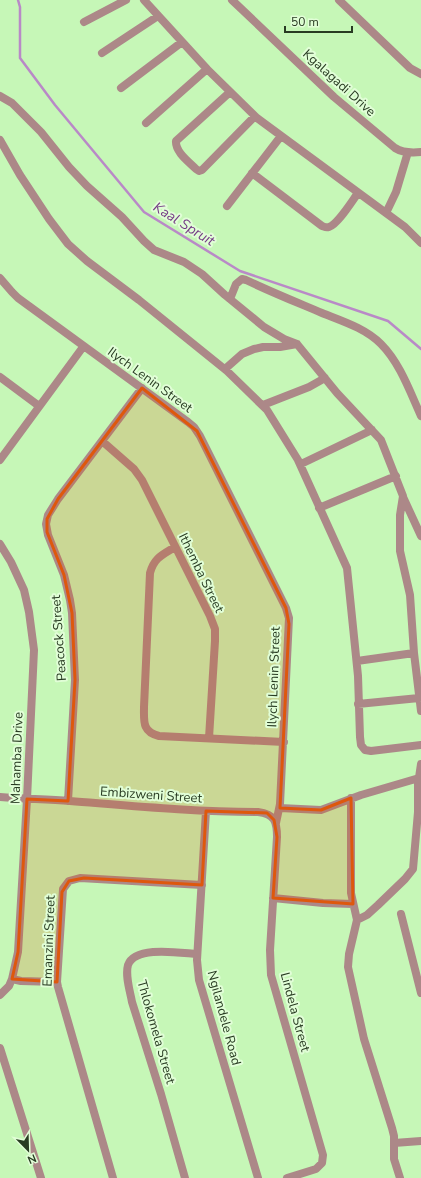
<svg xmlns="http://www.w3.org/2000/svg" width="421" height="1178" font-family="'Nunito Sans',sans-serif">
<rect width="100%" height="100%" fill="#c6f7b7"/>
<g fill="none" stroke-linecap="round" stroke-linejoin="round">
<path stroke="#b989c7" stroke-width="2.5" d="M18 0 20 7V58L55 105 144 212 240 271 388 321 421 349"/>
<path stroke="#ac8888" stroke-width="8" d="M144 0 207 69 257 118 405 227 421 243
M232 0 334 97 395 148C403 153 412 153 421 152
M339 0 410 68 421 74
M84 22 126 0
M102 53 158 16
M121 88 182 42
M230 92 176 141C175 152 189 162 196 169L199 171 202 170 255 116
M0 96 12 103 41 132 69 167 87 186 122 217 144 241 154 250 184 262 202 274 225 295 264 327 284 339 297 344 337 393 381 440 403 496 400 515V551L410 595 414 653 421 711
M146 123 207 69
M0 140 20 175 49 219 68 244 87 261 139 300 227 371 267 410 298 460 347 568 358 676 360 737 361 745 365 750 371 751 421 745
M252 173 322 226C325 227 326 228 329 227 338 224 352 201 358 193
M227 206 281 136
M386 213 396 192 408 152
M0 278 12 292 18 298 188 422 194 427 200 436 286 608 289 618 280 804 276 823
M230 299 236 284 242 279 246 280C271 292 296 302 322 313 342 321 365 328 381 344 400 363 410 392 421 416
M225 369 242 354 254 349 263 347H280L297 344
M0 377 39 406
M263 405 309 387 325 378
M102 441 134 469 142 480 210 616 215 629V641L209 738
M0 460 83 347
M301 464 372 430
M403 497 421 536
M319 508 396 476
M0 544 11 562 24 590 29 612 34 650 27 799 18 952 12 979 9 986 0 995
M175 547C162 555 154 558 150 573L144 707C144 721 142 732 159 736L284 742
M357 661 414 653
M358 704 419 698
M0 797C23 799 47 799 70 801 133 806 195 812 258 812 275 814 277 822 277 837L270 950 271 975 323 1155 322 1163 316 1169 287 1178
M351 798V893L357 920 349 954 348 967 364 1039 392 1128 394 1136V1159L400 1178
M68 801 75 680 72 613 70 600 64 575 48 535 46 524 48 515 58 499 142 388
M280 808 321 810 361 795 419 778
M206 811 197 960 199 980 258 1178
M273 898 323 903 353 904
M401 914 421 993
M357 920 367 915 378 905 405 879 413 869 418 812V784L421 764
M12 979 21 981 57 982
M0 1048 41 1178
M394 1143 421 1141
M113 1178 58 987 57 982 63 889 69 881 80 878 202 885
M185 1178 161 1094 132 1002C130 991 125 976 128 965 135 945 181 953 197 954"/>
</g>
<path fill="#de580d" fill-opacity="0.2" stroke="#de580d" stroke-width="3" stroke-linejoin="round" d="M142 388 197 431 286 608 289 624 280 808 321 810 351 798 353 904 273 898 277 837 274 820 267 813 206 811 202 885 84 878 69 881 62 892 57 982 12 979 18 952 27 799 68 801 75 680 72 613 64 575 47 532V519L58 499Z"/>
<g text-anchor="middle" dominant-baseline="central" stroke-width="4" stroke-linejoin="round" paint-order="stroke">
<g font-size="13" fill="#283b22" stroke="#e1fed7">
<text transform="translate(339 83) rotate(42)">Kgalagadi Drive</text>
<text transform="translate(150 380) rotate(36)">Ilych Lenin Street</text>
<text transform="translate(201 573) rotate(64)">Ithemba Street</text>
<text transform="translate(59 638) rotate(-94)">Peacock Street</text>
<text transform="translate(274 677) rotate(-88)">Ilych Lenin Street</text>
<text transform="translate(17 758) rotate(-88)">Mahamba Drive</text>
<text transform="translate(151 795) rotate(4)">Embizweni Street</text>
<text transform="translate(49 941) rotate(-88)">Emanzini Street</text>
<text transform="translate(295 1012) rotate(75)">Lindela Street</text>
<text transform="translate(224 1018) rotate(75)">Ngilandele Road</text>
<text transform="translate(156 1032) rotate(74)">Thlokomela Street</text>
</g>
<g font-size="14" font-style="italic" fill="#743a85" stroke="#e1fed7">
<text transform="translate(184 224) rotate(32)">Kaal Spruit</text>
</g>
</g>
<g transform="translate(28 1150) rotate(157)" stroke="#e1fed7" stroke-width="3" paint-order="stroke">
<path d="M0-3L7 15L0 10L-7 15Z" fill="#283b22"/>
<text y="-6" font-size="11" font-weight="bold" text-anchor="middle" fill="#283b22">N</text>
</g>
<path d="M285 26v6h67v-6" fill="none" stroke="#283b22" stroke-width="2"/>
<text x="291" y="26" font-size="12" fill="#283b22" stroke="#e1fed7" stroke-width="3" paint-order="stroke">50 m</text>
</svg>
